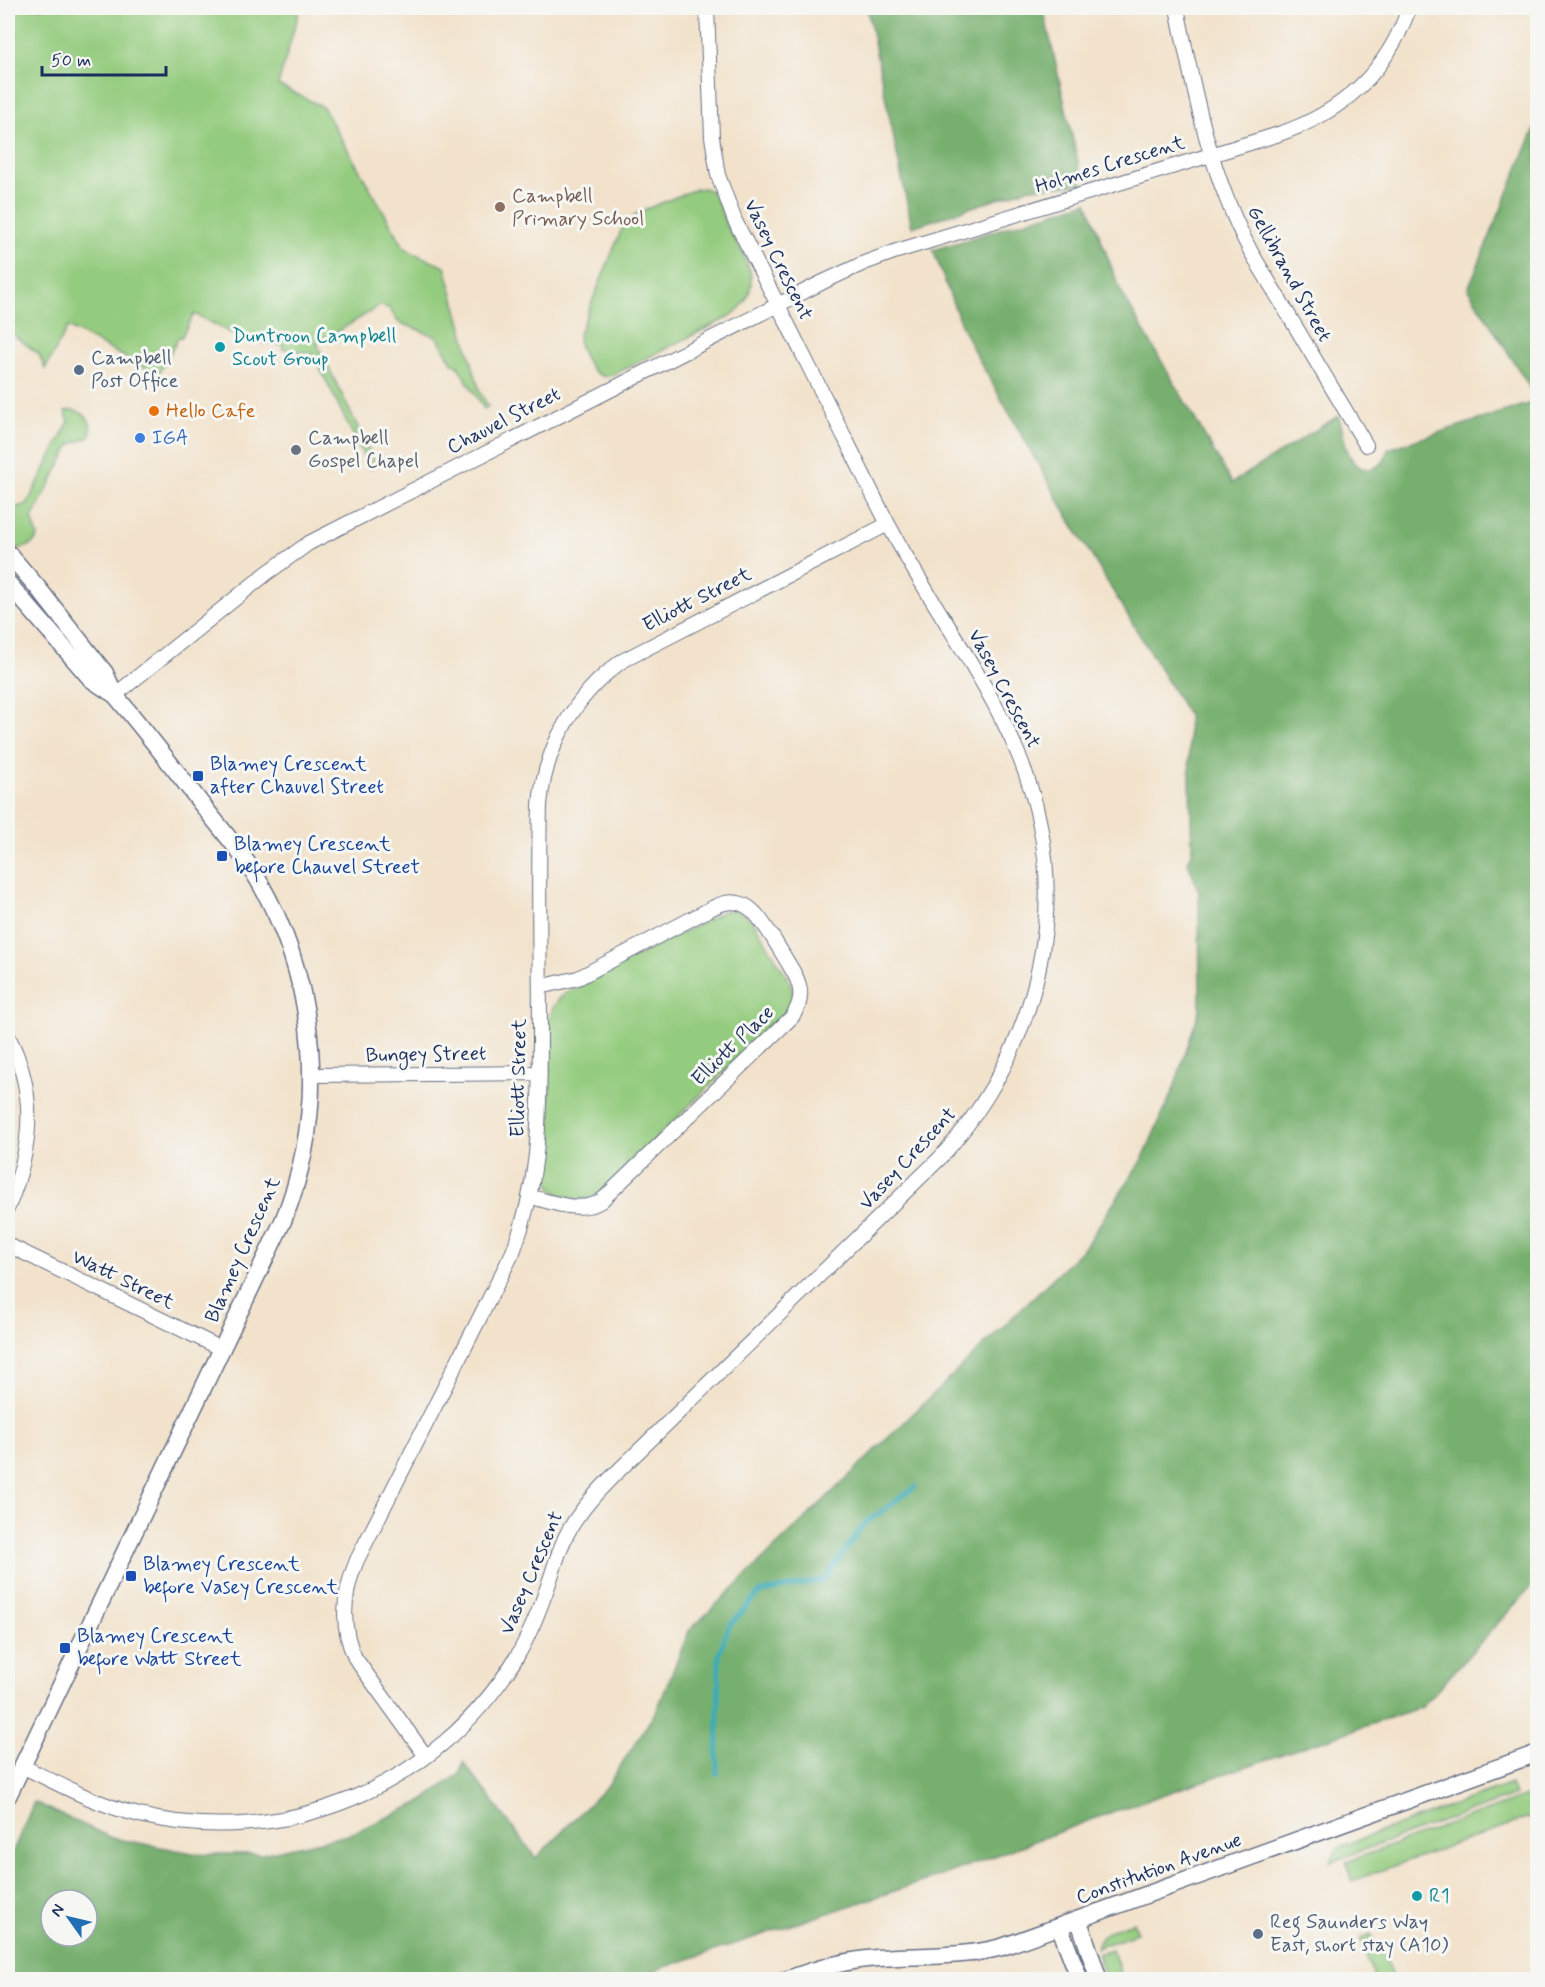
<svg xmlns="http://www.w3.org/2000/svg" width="1545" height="1987" font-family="Mynerve,sans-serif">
<rect width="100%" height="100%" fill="#f6f6f2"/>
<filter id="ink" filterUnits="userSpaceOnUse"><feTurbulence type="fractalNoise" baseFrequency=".0167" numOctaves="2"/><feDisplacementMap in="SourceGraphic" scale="12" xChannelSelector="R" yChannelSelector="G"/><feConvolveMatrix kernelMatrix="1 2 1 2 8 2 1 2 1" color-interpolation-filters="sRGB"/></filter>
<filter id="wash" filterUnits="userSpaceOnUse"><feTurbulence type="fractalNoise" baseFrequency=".008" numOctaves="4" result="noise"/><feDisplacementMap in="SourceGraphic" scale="24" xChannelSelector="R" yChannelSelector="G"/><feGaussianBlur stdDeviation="1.35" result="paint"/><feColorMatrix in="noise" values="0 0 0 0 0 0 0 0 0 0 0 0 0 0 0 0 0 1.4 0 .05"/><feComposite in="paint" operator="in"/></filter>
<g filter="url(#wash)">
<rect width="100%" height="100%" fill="#f2e2cb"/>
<path fill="#94cc7f" stroke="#587e6e" stroke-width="1.5" d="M8 8H300L278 85 323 107 404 247 413 253 445 267 480 392 488 406 484 409 457 365 453 364 437 337 398 322 390 309 381 305 317 344 377 466 370 469 313 354 282 349 284 345 246 341 194 314 181 338 179 337 158 375 68 327 45 369 39 354 8 331Z
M704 188C709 190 713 191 715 196 719 203 720 211 723 218 731 235 750 260 751 278 752 295 742 308 729 317L615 374C610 376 605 378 600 375 589 371 578 347 578 336L623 226 639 212 696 189Z
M72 410C87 412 93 422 90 437L71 444 32 518 38 537C30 548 19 553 8 542V512L9 509 27 504 69 421 65 411Z
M737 910 753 921 789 980 793 992 788 1009 600 1193C583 1205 552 1200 547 1177 543 1161 549 1139 549 1122 550 1089 549 1055 549 1021 551 1009 556 1000 566 993L724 911Z
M1511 1784 1515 1795 1331 1862 1335 1852 1342 1846Z
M1537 1792V1838H1536L1530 1817 1352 1881 1346 1862Z
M1133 1922 1137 1932 1131 1934V1936L1096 1948C1101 1930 1117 1928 1133 1922Z
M1371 1934 1378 1954 1383 1952 1393 1979H1375L1360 1939Z
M1112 1949 1123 1979H1106L1097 1954Z"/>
<path fill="#77b06e" stroke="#497066" stroke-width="1.5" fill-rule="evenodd" d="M867 8H1043L1083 184 1030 188 912 227Z
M1537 123V399L1468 289Z
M1087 202 1120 290 1232 483 1338 416C1345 430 1343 450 1354 462 1367 476 1386 467 1388 449L1537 401V1580L1422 1707 1120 1809 952 1872 662 1968 633 1979 426 1980 425 1973 300 1980 8 1979V1863L34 1802 112 1838 198 1854H262L348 1835 421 1802 460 1773 463 1762 536 1858 608 1785 657 1710 689 1631 1084 1248 1142 1160 1174 1088 1200 1008 1199 892 1188 862 1192 853 1188 715 1070 520 975 353 962 327 933 250ZM51 1900H87V1936H51Z"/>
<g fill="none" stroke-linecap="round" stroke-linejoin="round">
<path stroke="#3babb7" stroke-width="5" d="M717 1774 719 1653 729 1626 759 1593 824 1580 864 1524 915 1487"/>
</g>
</g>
<g filter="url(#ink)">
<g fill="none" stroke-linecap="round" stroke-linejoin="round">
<defs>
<path id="minor" d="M1177 8C1194 92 1210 175 1251 252L1366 445
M115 695 267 573 309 543 823 282 864 263 897 251 1276 135C1340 114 1387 73 1409 8
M8 1036C38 1094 32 1149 8 1207
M312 1075 540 1073
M531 1197C553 1202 580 1214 601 1201L792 1017C802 1003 803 990 795 975 788 962 780 950 773 938 758 915 745 892 714 907L578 978 540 987
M8 1245 222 1349
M425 1755 355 1658C340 1626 343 1593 357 1560L513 1252C541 1178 539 1118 540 1041 540 962 538 883 540 805 545 746 575 695 622 661L888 524
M22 1766C60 1785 98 1805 139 1815 285 1850 438 1787 516 1658 530 1635 540 1609 549 1583 555 1566 559 1548 568 1532 579 1512 594 1495 610 1479L940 1158C1040 1047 1077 897 1019 756 987 678 933 608 893 533 876 503 862 471 846 440 809 367 773 294 735 221L718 175 712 137 707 8"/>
<path id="tertiary" d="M8 553 38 588 105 673 115 695
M8 583 91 679 115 695C145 731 174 768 203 806 223 831 244 855 260 883 318 986 328 1110 283 1221L8 1796
M1079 1921 1099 1980
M1060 1928 1080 1980
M786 1980C815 1969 846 1960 877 1958 919 1955 961 1958 1002 1947L1538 1753"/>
</defs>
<use href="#minor" stroke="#666e84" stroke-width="16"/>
<use href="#tertiary" stroke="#666e84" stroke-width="19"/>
<use href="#minor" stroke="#fff" stroke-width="14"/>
<use href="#tertiary" stroke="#fff" stroke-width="16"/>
</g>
</g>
<circle fill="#8d6e63" stroke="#f6f6f2" stroke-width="2" cx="500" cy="207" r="6"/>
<g fill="#0f9aa8" stroke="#f6f6f2" stroke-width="2">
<circle cx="220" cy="347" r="6"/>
<circle cx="1417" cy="1896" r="6"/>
</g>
<g fill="#5c6f8a" stroke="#f6f6f2" stroke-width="2">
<circle cx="79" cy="370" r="6"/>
<circle cx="1258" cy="1934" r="6"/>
</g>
<circle fill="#e8710a" stroke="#f6f6f2" stroke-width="2" cx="154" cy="411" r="6"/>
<circle fill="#3f7fe0" stroke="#f6f6f2" stroke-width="2" cx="140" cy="438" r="6"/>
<circle fill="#6b7280" stroke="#f6f6f2" stroke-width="2" cx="296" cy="450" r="6"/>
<g fill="#1a4fb4" stroke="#f6f6f2" stroke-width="2">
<rect x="192" y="770" width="12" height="12" rx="3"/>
<rect x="216" y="850" width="12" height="12" rx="3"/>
<rect x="125" y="1570" width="12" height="12" rx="3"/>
<rect x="59" y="1642" width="12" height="12" rx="3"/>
</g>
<g text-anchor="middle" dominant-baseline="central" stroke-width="6" stroke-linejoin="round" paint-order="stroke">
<g font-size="20" fill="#1b2f5e" stroke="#f6f6f2">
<text transform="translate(1110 165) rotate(-17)">Holmes Crescent</text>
<text transform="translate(778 260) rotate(64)">Vasey Crescent</text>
<text transform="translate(1289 274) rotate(61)">Gellibrand Street</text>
<text transform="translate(504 421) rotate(-27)">Chauvel Street</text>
<text transform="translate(697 600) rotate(-27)">Elliott Street</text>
<text transform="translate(1004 689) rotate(62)">Vasey Crescent</text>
<text transform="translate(733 1046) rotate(-44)">Elliott Place</text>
<text transform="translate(426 1055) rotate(-1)">Bungey Street</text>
<text transform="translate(519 1078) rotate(-89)">Elliott Street</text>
<text transform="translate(908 1159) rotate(-47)">Vasey Crescent</text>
<text transform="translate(243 1250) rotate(-66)">Blamey Crescent</text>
<text transform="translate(123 1280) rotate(26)">Watt Street</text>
<text transform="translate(532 1573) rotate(-67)">Vasey Crescent</text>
<text transform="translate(1159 1869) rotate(-20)">Constitution Avenue</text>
</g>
<g font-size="20" fill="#785e54" stroke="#f6f6f2" text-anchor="start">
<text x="512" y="196">Campbell<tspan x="512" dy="23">Primary School</tspan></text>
</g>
<g font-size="20" fill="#0d838f" stroke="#f6f6f2" text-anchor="start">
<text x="232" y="336">Duntroon Campbell<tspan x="232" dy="23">Scout Group</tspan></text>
<text x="1429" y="1896">R1</text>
</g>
<g font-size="20" fill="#4e5e75" stroke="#f6f6f2" text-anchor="start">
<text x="91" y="358">Campbell<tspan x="91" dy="23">Post Office</tspan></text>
<text x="1270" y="1922">Reg Saunders Way<tspan x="1270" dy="23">East, short stay (A10)</tspan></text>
</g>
<g font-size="20" fill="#c56008" stroke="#f6f6f2" text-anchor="start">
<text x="166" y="411">Hello Cafe</text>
</g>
<g font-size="20" fill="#366cbe" stroke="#f6f6f2" text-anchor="start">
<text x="152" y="438">IGA</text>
</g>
<g font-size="20" fill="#5b616d" stroke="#f6f6f2" text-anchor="start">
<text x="308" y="438">Campbell<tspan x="308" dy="23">Gospel Chapel</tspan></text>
</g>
<g font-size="20" fill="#164399" stroke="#f6f6f2" text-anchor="start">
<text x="210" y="764">Blamey Crescent<tspan x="210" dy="23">after Chauvel Street</tspan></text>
<text x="234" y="844">Blamey Crescent<tspan x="234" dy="23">before Chauvel Street</tspan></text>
<text x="143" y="1564">Blamey Crescent<tspan x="143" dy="23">before Vasey Crescent</tspan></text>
<text x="77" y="1636">Blamey Crescent<tspan x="77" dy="23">before Watt Street</tspan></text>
</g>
</g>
<rect width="1545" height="1987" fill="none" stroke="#f6f6f2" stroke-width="30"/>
<g transform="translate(69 1918) rotate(304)"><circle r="28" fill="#f6f6f2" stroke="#9ea6b7" stroke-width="1.5"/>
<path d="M0-4.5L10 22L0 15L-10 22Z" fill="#1f6fb2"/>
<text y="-9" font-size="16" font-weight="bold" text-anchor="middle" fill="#1b2f5e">N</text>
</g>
<path d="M42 66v9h124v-9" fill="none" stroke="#1b2f5e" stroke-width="3"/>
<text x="51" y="66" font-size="18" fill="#1b2f5e" stroke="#f6f6f2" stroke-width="4.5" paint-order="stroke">50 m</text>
</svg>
